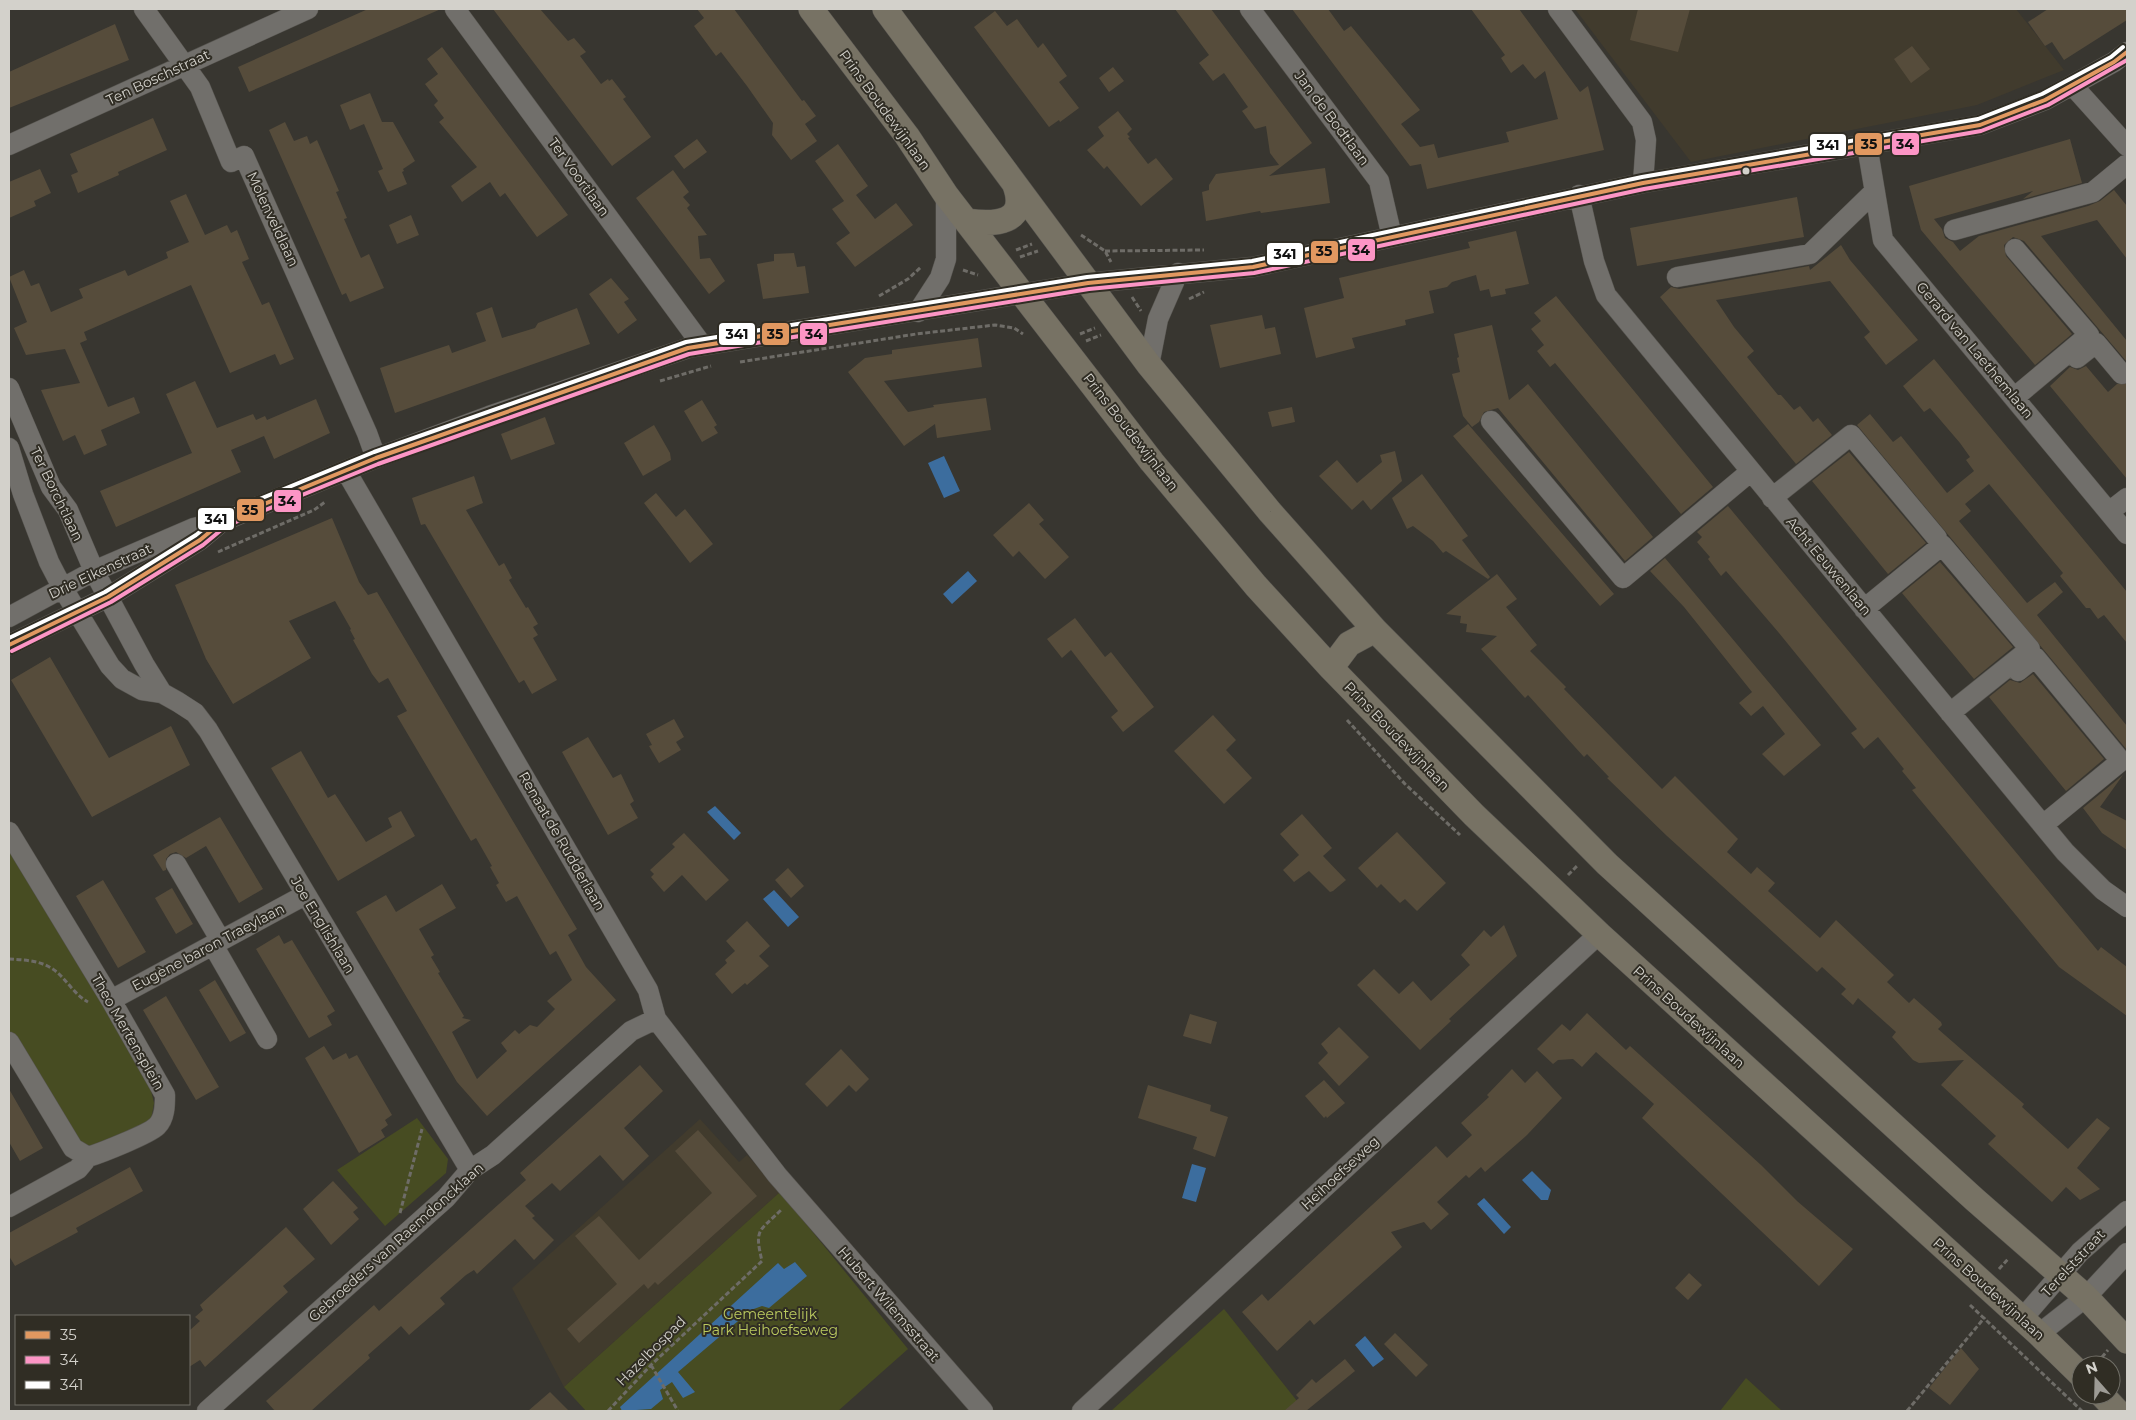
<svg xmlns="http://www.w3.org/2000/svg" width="2136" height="1420" font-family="Montserrat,sans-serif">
<rect width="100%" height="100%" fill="#383630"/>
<path fill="#413b2d" d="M1575 9H2016L2064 70 1977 105 1691 162Z
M700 1119 739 1162 747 1155 780 1192 564 1387 512 1288Z"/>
<path fill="#474c22" d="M9 844 149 1082 154 1103 151 1120 95 1149 81 1146 69 1132 9 1030Z
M417 1118 448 1159 446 1173 385 1226 337 1170Z
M780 1192 908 1349 838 1411H586L564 1387Z
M1224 1309 1305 1411H1111Z
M1746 1378 1782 1411H1720Z"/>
<path fill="#3c6d9e" d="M944 456 960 491 944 498 928 463Z
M968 571 977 581 952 604 943 594Z
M715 806 741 833 734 840 707 812Z
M774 890 799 917 788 927 763 899Z
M1192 1164 1206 1168 1196 1202 1182 1198Z
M1532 1171 1551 1190 1548 1200H1541L1522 1180Z
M1484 1198 1511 1227 1504 1234 1477 1204Z
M795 1262 807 1276 769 1308 762 1306 751 1310 678 1372 695 1392 683 1398 672 1382 660 1390 663 1399 651 1409 622 1411 620 1407 778 1263 784 1269Z
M1365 1336 1384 1359 1373 1367 1355 1345Z"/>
<path fill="#564c3b" d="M368 9H441L249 92 238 67Z
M493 9H540L568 41 574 38 586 52 580 56 601 84 608 79 609 81 612 79 626 97 623 99 651 137 612 166Z
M697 9H734L802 101 804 100 816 116 805 124 817 141 791 160 772 135 773 123 747 86 721 52 716 56 694 26 704 18Z
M1175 9H1211L1312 143 1269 176 1325 168 1330 203 1261 213 1260 211 1206 221 1202 192 1209 190V185L1216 174 1279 165 1270 153 1266 126 1255 129 1242 111 1248 107 1224 73 1213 81 1199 63 1209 55Z
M1292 9H1328L1344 31 1351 26 1420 110 1401 124 1420 147 1434 144 1438 158 1509 142 1506 132 1558 119 1545 71 1535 79 1523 64 1511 73 1501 58 1505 55 1471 9H1519L1580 92 1588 86 1604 150 1427 189 1421 164 1410 166Z
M1638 9H1690L1678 52 1630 40Z
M2048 9H2127V20L2064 60 2052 42 2045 46 2028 22Z
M995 11 1007 26 1017 19 1038 48 1043 43 1067 76 1059 82 1079 108 1060 122 1059 120 1049 127 974 27Z
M115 24 129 60 9 108V72Z
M1912 46 1930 69 1911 83 1894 59Z
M442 47 568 215 537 237 505 193 500 197 490 182 462 202 451 186 477 167 439 122 444 118 434 105 438 101 425 84 438 74 427 59Z
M1113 67 1124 81 1109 92 1099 78Z
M370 93 382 122H393L415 161 403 169 404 171 402 172 407 184 388 192 378 171 383 169 364 124 350 130 340 105Z
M1118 111 1132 129 1127 134 1130 137 1128 138 1148 164 1156 158 1173 179 1141 206 1107 166 1104 169 1087 150 1104 136 1098 127Z
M153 118 167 150 118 172 119 175 78 193 71 175 78 172 70 154Z
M285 122 294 141 307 136 310 144 317 140 339 191 336 192 347 218 344 219 361 258 369 254 384 288 350 302 346 293 342 295 269 130Z
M697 139 707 152 684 169 674 156Z
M2070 139 2082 183 2023 199 2033 191 1934 219 1942 229 1945 238 1953 242 1960 251 1979 236 2088 206 2100 201 2114 190 2127 206V259L2097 220 2041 236 2127 341V362L2024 241 2013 237 2004 245 2006 256 2072 334 2035 365 1921 230 1909 186Z
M838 144 868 186 856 195 875 219 896 203 913 225 855 267 836 243 850 233 832 209 844 201 815 161Z
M40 169 51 193 34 201 36 206 9 218V182Z
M673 170 689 192 683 197 690 205 687 208 707 235 698 236 700 259 710 258 725 281 709 294 636 198Z
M186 194 205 235 227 225 231 233 237 230 249 259 242 262 262 305 269 302 294 359 280 365 275 354 230 373 191 285 84 332 87 340 80 343 108 407 134 397 140 413 101 430 107 445 84 455 75 435 63 441 41 390 80 383 65 349 26 355 14 328 27 322 9 277 24 270 31 286 39 283 51 312 83 298 79 289 125 270 128 276 168 258 166 252 189 242 170 201Z
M1797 197 1804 237 1637 266 1630 228Z
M411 215 419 235 397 244 389 225Z
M1516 231 1529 284 1505 289 1506 294 1491 297 1489 289 1480 291 1476 275 1452 282 1447 287 1429 291 1434 313 1405 320 1406 325 1352 338 1355 348 1316 358 1304 308 1344 298 1339 278 1470 248 1468 242Z
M1841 245 1850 260 1918 340 1886 365 1864 337 1870 332 1830 281 1716 300 1734 327 1754 351 1747 357 1778 395H1781L1794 410 1800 406 1813 422 1818 418 1832 435 1796 464 1660 297 1671 287 1679 289 1809 266 1810 270Z
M794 253 797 267 805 266 809 293 763 299 757 264 774 261V254Z
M611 278 629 299 624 302 637 320 618 334 589 294Z
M1556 296 1713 487 1681 514 1555 363 1550 367 1537 351 1544 345 1531 329 1541 321 1534 313Z
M492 307 502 338 535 328 538 323 577 308 590 344 395 413 380 368 449 345 452 353 486 341 476 313Z
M1262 315 1265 329 1275 327 1281 354 1220 368 1210 325Z
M1492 325 1509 400 1528 384 1653 537 1625 561 1498 408 1484 412 1479 422 1472 427 1463 416 1452 374 1460 372 1457 358 1459 357 1454 334Z
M978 338 982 367 884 381 908 412 934 407 933 405 986 398 991 430 937 438 935 424 904 446 848 372 865 358 892 354V350Z
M1934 359 2127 592V643L2104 615 2098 619 2090 608H2086L2060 576 2063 573 1989 484 1965 504 1971 511 1959 521 2027 603 2055 582 2063 592 2037 615 2127 726V750L1857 425 1870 414 1893 442 1901 436 1947 493 1974 471 1966 460 1970 457 1960 443 1930 408 1924 412 1903 386Z
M2086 366 2108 392 2117 384H2127V479L2050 386 2070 367 2078 370Z
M195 381 217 428 253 414 256 420 265 416 267 420 316 399 330 433 274 459 264 436 231 450 241 472 116 527 100 491 192 453 166 394Z
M702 400 717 425 714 427 718 433 702 442 684 411Z
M1292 407 1295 422 1272 427 1268 412Z
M545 417 555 444 511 460 501 434Z
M1468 424 1614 594 1600 606 1453 436Z
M654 425 670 453 671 460 643 476 624 443Z
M1395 451 1402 481 1371 510 1363 500 1352 510 1319 476 1337 460 1357 483 1382 462 1380 455Z
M1849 452 1926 543 1888 574 1812 481Z
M1422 474 1468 536 1462 540 1490 577 1488 579 1446 551 1443 553 1433 541 1413 526 1407 529 1392 498Z
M474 476 483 503 466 510 499 566 504 563 512 578 509 580 526 608 528 607 538 624 533 627 538 635 533 638 557 680 532 694 524 680 519 683 425 524 421 525 412 498Z
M656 493 676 517 685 509 713 544 690 563 644 503Z
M1029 503 1044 520 1039 524 1069 557 1045 579 1019 551 1013 557 993 535Z
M1728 506 2098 951 2101 947 2127 967V1016L2059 967 1912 790 1916 788 1902 771 1904 769 1878 737 1864 749 1851 733 1857 729 1779 633 1726 571 1721 576 1708 559 1710 557 1697 542 1702 537 1697 532Z
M332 518 359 582 368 595 377 592 577 929 568 935 586 967 616 1000 487 1116 457 1082 356 912 386 895 396 912 442 884 456 908 419 929 434 955 431 957 440 972 438 973 464 1016 462 1018 471 1020 452 1032 477 1079 507 1051 501 1043 515 1030 519 1034 530 1025 537 1027 555 1009 547 1001 572 980 556 951 550 955 517 896 506 902 496 885 499 883 490 867 492 866 476 838 471 841 397 716 407 711 388 678 379 683 372 674 353 640 355 639 350 630 351 629 335 601 289 621 311 658 233 704 206 659 175 585Z
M1665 558 1821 745 1784 776 1762 754 1785 734 1763 706 1751 716 1739 703 1752 692 1684 607 1650 571Z
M1940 562 2013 647 1974 679 1902 593Z
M1497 574 1517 599 1506 607 1537 645 1530 651 1566 687 1564 689 1662 789 1675 776 1738 839 1727 852 1751 874 1757 867 1775 883 1768 891 1820 938 1836 920 1894 975 1887 982 1909 1003 1914 998 1941 1022 1942 1025 1938 1029 2024 1104 2022 1107 2068 1149 2097 1118 2110 1128 2077 1168 2100 1189 2080 1200 2066 1187 2052 1202 1988 1144 1996 1136 1941 1085 1964 1060 1919 1063 1913 1060 1892 1037 1896 1032 1858 998 1853 1005 1841 994 1846 989 1822 967 1817 972 1667 836 1607 778 1609 777 1587 754 1584 757 1528 695 1525 698 1481 649 1497 636 1466 632 1467 624 1460 623 1461 616 1446 614Z
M1075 618 1105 657 1111 652 1154 707 1123 732 1111 717 1118 711 1071 650 1062 658 1047 639Z
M50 657 109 758 171 726 190 765 92 817 11 680Z
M2033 674 2104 759 2066 791 1989 697 2010 680 2020 683Z
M1213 715 1236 740 1226 750 1252 778 1224 804 1174 751Z
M674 719 684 737 676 742 681 750 659 763 649 746 652 745 646 734Z
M588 737 613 778 621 774 634 801 630 804 638 818 608 835 562 752Z
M301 751 328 798 335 794 366 842 392 827 388 818 401 811 415 836 338 881 271 768Z
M2123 775 2100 807 2127 821V850L2102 833 2083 808Z
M1302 814 1332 848 1323 856 1346 880 1333 891 1330 892 1309 871 1294 882 1283 870 1299 855 1280 834Z
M220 817 263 889 239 903 206 846 186 858 176 852 170 854 166 859V870L163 871 153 855Z
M1397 832 1446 883 1417 911 1405 899 1400 903 1381 884 1377 888 1358 868Z
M684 833 729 880 706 901 682 875 664 892 651 877 654 874 650 870 675 847 672 844Z
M788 868 804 886 791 898 775 880Z
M103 880 146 952 118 968 76 896Z
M172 888 193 924 176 934 155 898Z
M747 921 770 946 759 956 769 966 747 985 745 983 732 994 715 974 727 963 725 960 735 951 726 941Z
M1504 925 1517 956 1449 1019 1451 1021 1420 1050 1357 985 1374 969 1399 994 1413 981 1431 1001 1470 965 1461 955 1484 930 1491 937Z
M279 935 284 944 292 940 335 1011 327 1016 332 1025 309 1038 256 949Z
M215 980 246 1033 230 1042 199 990Z
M166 996 219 1087 196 1100 143 1010Z
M1587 1013 1626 1050 1630 1046 1761 1165 1797 1201 1853 1249 1819 1286 1642 1118 1654 1104 1596 1052 1582 1067 1573 1059 1558 1060 1553 1064 1537 1049 1562 1024 1570 1031Z
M1190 1014 1217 1022 1211 1044 1183 1036Z
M1339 1027 1369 1057 1339 1086 1318 1063 1328 1053 1321 1044Z
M324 1046 333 1060 346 1053 349 1059 357 1055 392 1115 385 1120 388 1125 381 1130 385 1137 359 1153 305 1058Z
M841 1049 869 1079 856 1092 849 1085 827 1107 805 1084Z
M640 1065 663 1091 624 1128 649 1156 623 1181 600 1155 560 1191 552 1183 525 1206 535 1216 532 1218 554 1240 534 1260 515 1239 477 1274 474 1270 466 1275 440 1298 445 1304 409 1335 401 1326 368 1355 370 1358 311 1411H275L266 1401 374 1305 379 1311 499 1204 526 1180 520 1173Z
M1512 1069 1525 1083 1537 1071 1562 1098 1527 1135 1485 1172 1481 1167 1469 1178 1466 1175 1437 1202 1449 1214 1431 1230 1424 1222 1391 1232 1402 1247 1314 1325 1310 1320 1277 1351 1242 1312 1262 1294 1268 1301 1436 1146 1447 1158 1472 1135 1461 1123 1489 1097 1487 1095Z
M1324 1080 1345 1103 1327 1118 1326 1116 1324 1118 1305 1096Z
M1148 1085 1211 1105 1210 1111 1228 1117 1215 1157 1193 1149 1197 1137 1138 1118Z
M9 1089 43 1148 20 1161 9 1142Z
M698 1130 757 1196 658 1285 655 1282 648 1289 644 1284 579 1343 567 1329 617 1284 575 1236 599 1216 639 1260 712 1193 675 1151Z
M130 1167 143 1191 76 1228 78 1232 15 1266 9 1256V1233Z
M333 1181 358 1208 353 1212 359 1219 331 1245 303 1209Z
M286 1227 315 1259 283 1286 288 1292 205 1367 200 1360 189 1367V1331L200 1321 195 1317 203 1310 200 1305Z
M1689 1273 1702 1285 1688 1300 1675 1288Z
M1395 1333 1428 1365 1416 1377 1384 1344Z
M1961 1348 1979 1369 1950 1405 1929 1388Z
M1345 1359 1355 1371 1306 1411H1284L1299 1398 1296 1395 1312 1379 1316 1383Z
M550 1392 569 1411H528Z"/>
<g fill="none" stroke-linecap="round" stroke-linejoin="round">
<defs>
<path id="minor" d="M144 9 200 87 231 162 244 156 367 433 376 458
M455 9 702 345
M1250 9 1379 181 1392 237
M1558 9 1642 122 1646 140 1643 183
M2073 86 2127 146
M9 145 308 9
M1867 145 1883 240 2127 534
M1579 195 1594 261 1606 295 2065 852 2103 890 2127 907
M1954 230 2093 192 2127 164
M2015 249 2089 335 2015 397
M1677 277 1810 254 1875 191
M918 312 940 278 946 259V195
M2077 358 2096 343 2122 374
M1149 365 1158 319 1178 273
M9 388 51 487 68 510 94 571 144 664 162 693
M1491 421 1623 578 1750 472
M9 448 23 494 49 562 62 587 110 666 122 679 142 690 162 693 178 702 195 713 208 730 470 1170
M346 471 648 990 656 1019 777 1175 983 1411
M1772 498 1851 435 1937 538
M2109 512 2127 498
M1864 609 1942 545 2030 649 1950 713
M9 617 94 571 194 528 223 521 376 458 489 416 688 348 1088 283 1253 267 1643 183 1980 125 2045 100 2114 62 2127 52
M9 645 108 597 200 540 219 524
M2018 671 2035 657 2121 761 2043 825
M9 832 111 1000 165 1095C165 1105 165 1118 157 1126 149 1134 101 1153 88 1157L73 1148 9 1042
M176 864 221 941
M213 945 267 1039
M111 1000 305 895
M9 1207 78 1169 88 1157
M2022 1319 2080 1252 2127 1211
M2039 1334 2086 1297 2127 1253
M207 1411 446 1198 470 1170 493 1155 631 1031 656 1019
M1082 1411 1599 934"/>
<path id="major" d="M811 9 907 136 946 195 1152 462 1256 586 1331 668 1474 815 1599 934 2039 1334 2081 1375
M885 9 1149 365 1270 512 1375 630 1607 864 1974 1199 2086 1297 2127 1341
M967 221C994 225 1029 224 1015 185
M1331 668 1349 644 1375 630
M2102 1395 2117 1411"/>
</defs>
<use href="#minor" stroke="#56544f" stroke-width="21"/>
<use href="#major" stroke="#56544f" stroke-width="26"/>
<path stroke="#6e6c67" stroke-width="3" stroke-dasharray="5 2.5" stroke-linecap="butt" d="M1081 235 1105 251 1111 262
M1016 250 1032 244
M1105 251 1204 250
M1020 257 1038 251
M963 270 978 275
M879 296 908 279 921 267
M1132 297 1141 311
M1189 299 1204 292
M1080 334 1095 328
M1086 341 1101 335
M740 362 916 334 995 325 1014 328 1023 334
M660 381 711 366
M218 552 314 510 325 502
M1347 720 1405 784 1460 835
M1568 875 1578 865
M9 959C23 960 38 960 51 968 65 976 73 994 88 1002
M400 1213 422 1129
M1999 1269 2008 1259
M1970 1305 2082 1411
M2097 1363 2108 1350
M651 1365 678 1411
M608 1411 651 1365 762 1261C754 1228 759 1232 782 1209
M1907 1411 1985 1317"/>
<use href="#minor" stroke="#716f6b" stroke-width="20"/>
<use href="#major" stroke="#777264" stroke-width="25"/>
<defs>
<path id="bus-1" d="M9 645 108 597 200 540 223 521 376 458 688 348 1088 283 1253 267 1643 183 1980 125 2045 100 2114 62 2127 52"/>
<path id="bus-2" d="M12 651 111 602 203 545 226 526 378 464 689 354 1089 289 1254 273 1644 189 1981 131 2048 105 2127 60"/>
<path id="bus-3" d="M9 638 105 592 196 535 221 515 374 452 686 342 1087 277 1252 261 1642 177 1978 119 2042 94 2111 57 2123 47"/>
</defs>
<use href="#bus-1" stroke="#302d24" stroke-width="8"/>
<use href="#bus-2" stroke="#302d24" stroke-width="8"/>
<use href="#bus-3" stroke="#302d24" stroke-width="8"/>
<use href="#bus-1" stroke="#e19860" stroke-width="4"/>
<use href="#bus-2" stroke="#fc95c5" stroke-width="4"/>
<use href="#bus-3" stroke="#fff" stroke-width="4"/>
</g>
<circle fill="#d3d1cb" stroke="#302d24" stroke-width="2" cx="1746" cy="171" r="4.5"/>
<g text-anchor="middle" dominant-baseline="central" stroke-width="4" stroke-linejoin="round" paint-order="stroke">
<g font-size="14" fill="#d3d1cb" stroke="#302d24">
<text transform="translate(158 77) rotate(-25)">Ten Boschstraat</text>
<text transform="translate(885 110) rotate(54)">Prins Boudewijnlaan</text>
<text transform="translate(1332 118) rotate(53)">Jan de Bodtlaan</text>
<text transform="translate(579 177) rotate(54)">Ter Voortlaan</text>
<text transform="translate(273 219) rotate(65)">Molenveldlaan</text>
<text transform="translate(1975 350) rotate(50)">Gerard van Laethemlaan</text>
<text transform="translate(1131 432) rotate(52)">Prins Boudewijnlaan</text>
<text transform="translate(57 494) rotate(64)">Ter Borchtlaan</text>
<text transform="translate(1829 566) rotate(50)">Acht Eeuwenlaan</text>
<text transform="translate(100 571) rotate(-25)">Drie Eikenstraat</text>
<text transform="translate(1397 736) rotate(46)">Prins Boudewijnlaan</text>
<text transform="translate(562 841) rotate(60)">Renaat de Rudderlaan</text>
<text transform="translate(323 925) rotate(59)">Joe Englishlaan</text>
<text transform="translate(208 947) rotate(-28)">Eugène baron Traeylaan</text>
<text transform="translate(1689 1017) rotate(42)">Prins Boudewijnlaan</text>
<text transform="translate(128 1032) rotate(60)">Theo Mertensplein</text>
<text transform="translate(1340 1173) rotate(-43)">Heihoefseweg</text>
<text transform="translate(396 1242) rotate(-42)">Gebroeders van Raemdoncklaan</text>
<text transform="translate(2073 1263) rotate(-47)">Terelststraat</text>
<text transform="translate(1989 1289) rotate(42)">Prins Boudewijnlaan</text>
<text transform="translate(889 1304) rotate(49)">Hubert Wilemsstraat</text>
<text transform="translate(651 1351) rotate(-45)">Hazelbospad</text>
</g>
<g font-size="14" fill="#bccb5f" stroke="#302d24">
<text x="770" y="1314">Gemeentelijk<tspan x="770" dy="16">Park Heihoefseweg</tspan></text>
</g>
</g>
<g stroke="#302d24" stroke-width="2">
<rect x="1891" y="132" width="29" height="24" rx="5" fill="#fc95c5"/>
<rect x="1854" y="132" width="29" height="24" rx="5" fill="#e19860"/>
<rect x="1809" y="133" width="38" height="24" rx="5" fill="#fff"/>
<rect x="1347" y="238" width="29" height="24" rx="5" fill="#fc95c5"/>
<rect x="1310" y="240" width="29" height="24" rx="5" fill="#e19860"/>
<rect x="1266" y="242" width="38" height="24" rx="5" fill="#fff"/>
<rect x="799" y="322" width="29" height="24" rx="5" fill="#fc95c5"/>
<rect x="718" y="322" width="38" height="24" rx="5" fill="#fff"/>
<rect x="761" y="322" width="29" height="24" rx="5" fill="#e19860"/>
<rect x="273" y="489" width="29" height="24" rx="5" fill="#fc95c5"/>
<rect x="236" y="498" width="29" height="24" rx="5" fill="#e19860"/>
<rect x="197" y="507" width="38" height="24" rx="5" fill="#fff"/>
</g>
<g font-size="14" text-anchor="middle" font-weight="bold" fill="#111">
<text x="1905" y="149">34</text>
<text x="1869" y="149">35</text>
<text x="1828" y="150">341</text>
<text x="1361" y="255">34</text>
<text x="1324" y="256">35</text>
<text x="1285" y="259">341</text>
<text x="814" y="339">34</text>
<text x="737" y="339">341</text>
<text x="775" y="339">35</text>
<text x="287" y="506">34</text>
<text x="250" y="515">35</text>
<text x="216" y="524">341</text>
</g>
<rect width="2136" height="1420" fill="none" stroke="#d3d1cb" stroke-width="20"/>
<rect x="15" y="1315" width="175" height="90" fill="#302d24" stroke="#716f67"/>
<rect x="25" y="1331" width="25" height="8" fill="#e19860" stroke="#716f67"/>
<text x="60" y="1340" font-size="15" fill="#d3d1cb">35</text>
<rect x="25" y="1356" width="25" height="8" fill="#fc95c5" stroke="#716f67"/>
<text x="60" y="1365" font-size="15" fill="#d3d1cb">34</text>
<rect x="25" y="1381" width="25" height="8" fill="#ffffff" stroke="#716f67"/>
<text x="60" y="1390" font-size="15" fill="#d3d1cb">341</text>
<g transform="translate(2096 1380) rotate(340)"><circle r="24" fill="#302d24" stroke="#716f67"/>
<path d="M0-4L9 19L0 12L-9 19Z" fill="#9d9b95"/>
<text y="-8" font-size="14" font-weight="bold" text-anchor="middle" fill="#d3d1cb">N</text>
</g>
</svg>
